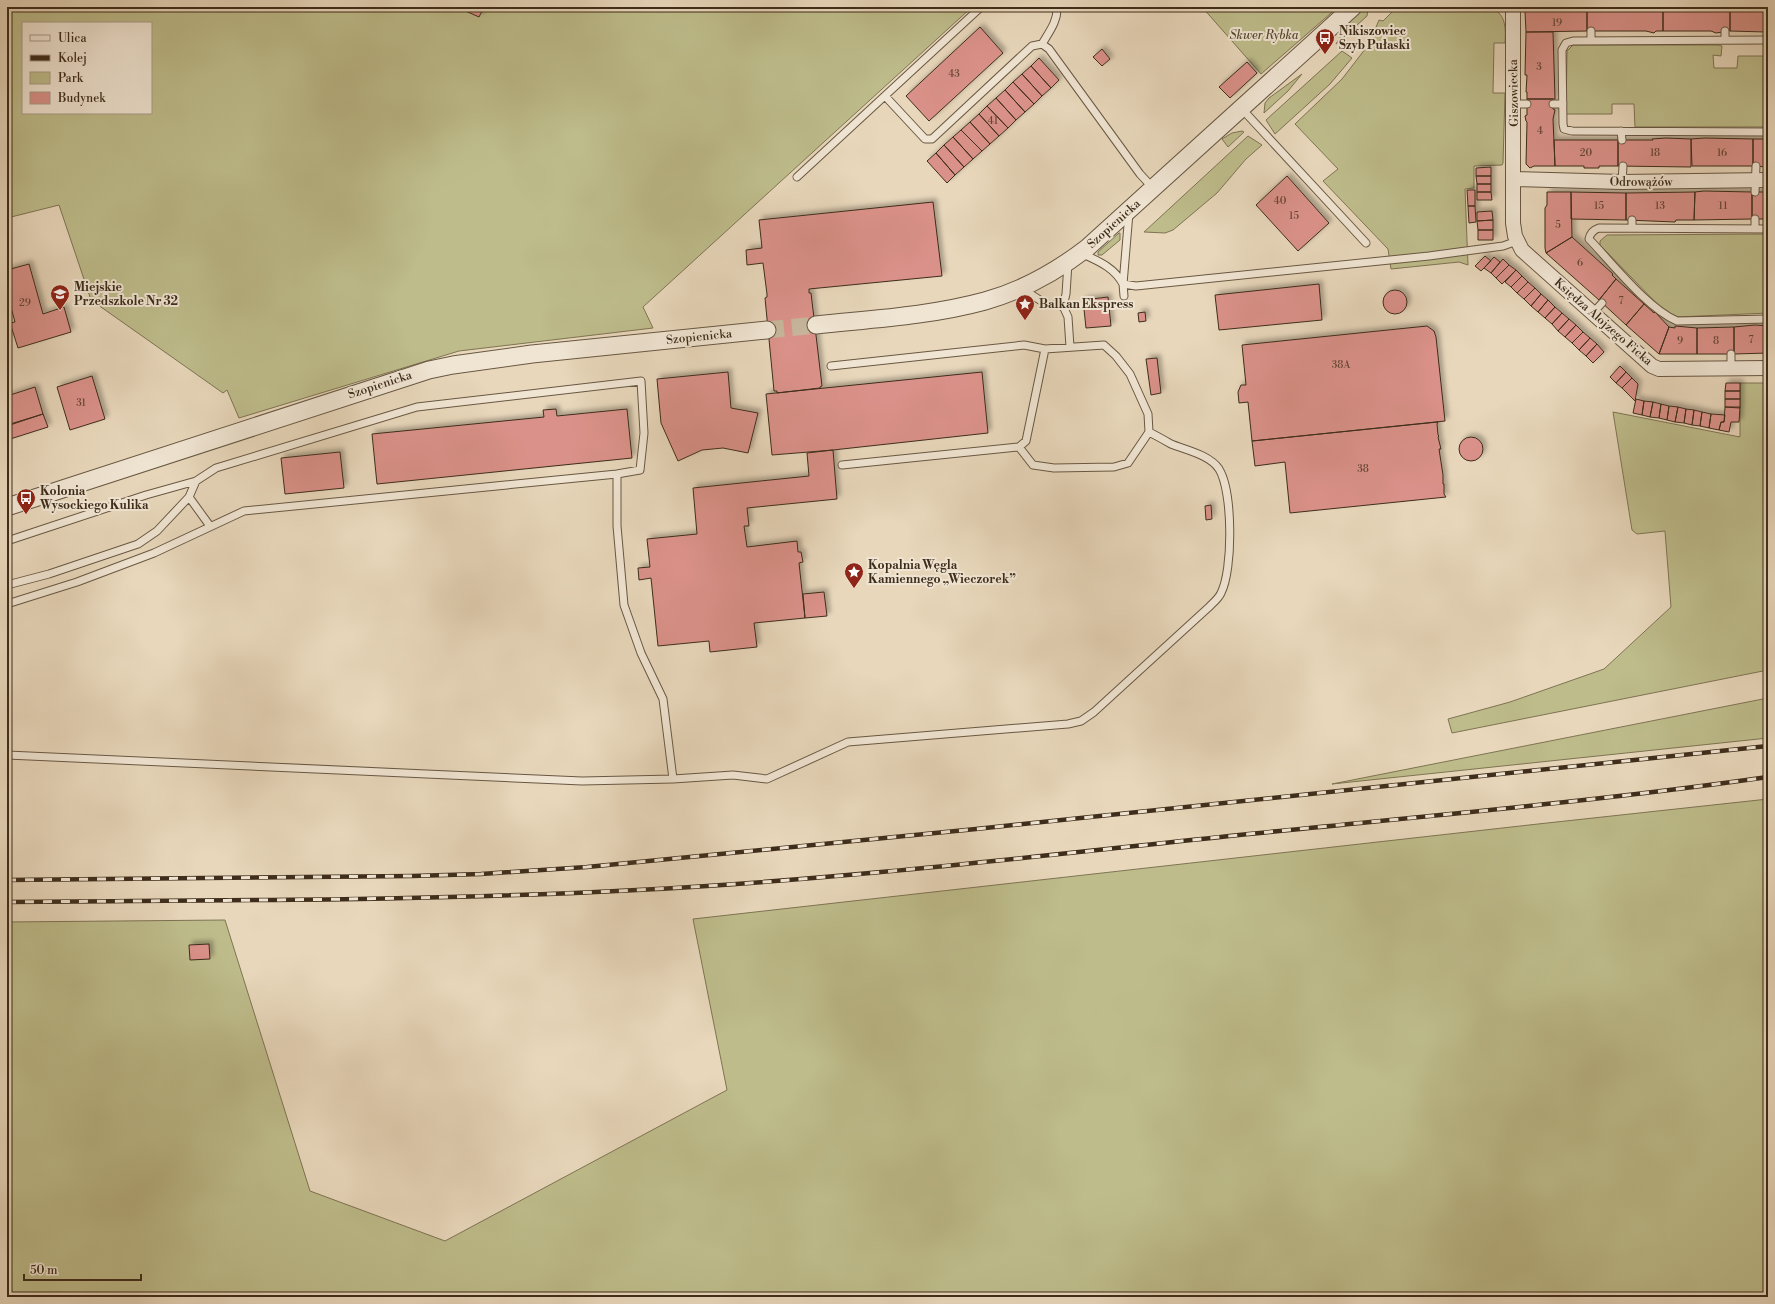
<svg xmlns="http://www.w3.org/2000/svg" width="1775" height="1304" font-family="'Libre Bodoni',serif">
<defs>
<filter id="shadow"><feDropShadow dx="3.5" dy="-3.5" stdDeviation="2" flood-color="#0004"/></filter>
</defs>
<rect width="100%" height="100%" fill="#e8d7bb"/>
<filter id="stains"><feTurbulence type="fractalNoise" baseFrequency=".005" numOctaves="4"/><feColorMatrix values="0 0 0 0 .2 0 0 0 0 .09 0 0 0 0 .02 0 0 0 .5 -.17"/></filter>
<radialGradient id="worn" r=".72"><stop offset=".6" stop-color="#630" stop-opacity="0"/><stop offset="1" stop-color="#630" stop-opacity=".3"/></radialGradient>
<path fill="#bebc8b" stroke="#7e7453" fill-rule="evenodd" d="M7 7H972L643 307 653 328 459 351 239 418 227 390 223 393 91 300 59 205 7 218ZM23 23H151V113H23Z
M1202 7H1338L1261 74Z
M1365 7 1368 9 1367 16 1336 44 1352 18Z
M1397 7H1488C1506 12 1506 27 1505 43H1494L1493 93H1505L1503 163 1502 165 1474 166V188L1465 189 1468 265 1459 262 1391 269 1388 249 1323 181 1338 169 1295 124 1342 79 1369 44 1379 20 1383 21Z
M1573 45H1718L1722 46 1721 56 1713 55 1714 68H1737L1738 56H1767L1768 46V127H1635L1634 104H1612V114H1566L1567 51Z
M1342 51 1352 58 1330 84 1275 134 1266 120Z
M1302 74 1288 91 1264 113 1265 103 1269 98Z
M1242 131 1244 132 1228 147 1222 139 1232 133Z
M1248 136 1262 145 1246 159 1217 193 1173 230 1165 233 1144 232Z
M1119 233H1120V240L1102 255H1098V252Z
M1768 234V313L1677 317 1662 309 1600 245V241L1607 235Z
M1740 383H1768V670L1452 733 1448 719 1510 702 1604 669 1671 607 1665 531 1637 534 1632 530 1613 412 1740 437Z
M1768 698V738L1332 784Z
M1768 799V1297H7V922L225 920 310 1191 445 1241 727 1090 693 919 1538 824Z"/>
<path fill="#da9189" stroke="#3e2d1b" filter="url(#shadow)" d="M461 7H484L479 17 461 9Z
M1530 7H1587V31L1526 32 1525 11Z
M1587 7H1663V31H1656L1654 33 1646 31H1587Z
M1663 7H1730V31L1716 33 1711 31H1663Z
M1730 7H1768V31H1766V32L1730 31Z
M980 27 1003 53 929 121 906 96Z
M1526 32H1553L1555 99H1527V92H1526L1527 75H1525Z
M1102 49 1110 59 1102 66 1093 57Z
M1039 58 1059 80 1051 88 1031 66Z
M1247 62 1257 73 1230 98 1219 87Z
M1031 66 1051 88 1042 96 1022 74Z
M1022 74 1042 96 1034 104 1013 82Z
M1013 82 1034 104 1025 112 1005 90Z
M1005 90 1025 112 1016 120 996 98Z
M996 98 1016 120 1008 128 987 106Z
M1527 99H1553V109L1555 110 1553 119 1555 166H1534L1530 168 1526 164 1527 122 1526 121 1525 116 1527 115Z
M987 106 1008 128 999 136 979 114Z
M979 114 999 136 990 144 970 122Z
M970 122 990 144 982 151 961 130Z
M961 130 982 151 973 159 953 137Z
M953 137 973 159 964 167 944 145Z
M1666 138 1691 139V167L1618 166V140H1653L1652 139Z
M1705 138 1753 139V166H1692L1691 139Z
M1753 139H1768V167L1753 166Z
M1554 140H1618V166H1599V168H1584V166H1555Z
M944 145 964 167 955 175 936 153Z
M936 153 955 175 947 183 927 161Z
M1491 167V176H1476V168Z
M1287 176 1329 223 1298 251 1256 205Z
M1476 176H1491V184H1477Z
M1477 184H1491V192H1477Z
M1467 190H1475V206H1468Z
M1704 191 1752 192V219L1694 220 1695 192Z
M1477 192H1491L1492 200H1477Z
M1547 192H1571L1572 237 1546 253 1545 248V208L1547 205Z
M1571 192 1626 193V220L1571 219Z
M1695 192 1694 220H1676L1675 222 1626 220V193Z
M1752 192H1768V219H1752Z
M933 202 942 276 809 289V293H811L822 386 820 387V388L777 393V391H774L765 298 767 297V294L763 263 747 265 746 250 762 248 759 220Z
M1468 206H1475L1476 222 1469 223Z
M1492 211 1493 220 1477 221V212Z
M1493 220V230H1478L1477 221Z
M1478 230H1493V240H1478Z
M1572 237 1613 274 1612 275 1616 279 1599 300 1546 253Z
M1485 256 1491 261 1481 271 1475 266Z
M1494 257 1500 262 1491 273 1484 268Z
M1503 259 1509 265 1496 278 1491 273Z
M29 264 43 314 64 307 71 332 18 348 10 323 15 322 7 293V270Z
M1509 265 1516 270 1502 284 1496 278Z
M1516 270 1522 276 1511 287 1505 282Z
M1522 276 1528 282 1517 293 1511 287Z
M1616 279 1644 304 1626 325 1599 300Z
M1528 282 1535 288 1524 299 1517 293Z
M1319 284 1322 320 1219 330 1215 295Z
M1535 288 1541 294 1531 306 1524 299Z
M1383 302a12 12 0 1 1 24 0a12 12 0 1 1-24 0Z
M1541 294 1548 300 1538 312 1531 306Z
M1108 297 1111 326 1086 328 1083 300Z
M1548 300 1555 307 1545 318 1538 312Z
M1644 304 1654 313 1655 312 1669 327 1659 354 1626 325Z
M1555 307 1562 313 1552 324 1545 318Z
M1145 312 1146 321 1139 322 1138 313Z
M1562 313 1569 319 1558 331 1552 324Z
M1569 319 1576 325 1565 337 1558 331Z
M1576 325 1583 332 1572 343 1565 337Z
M1755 325 1768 326V353L1734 354V327Z
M1427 326 1434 331 1436 337 1445 421 1252 441 1248 402 1239 403 1238 392 1241 385H1246L1242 345Z
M1675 326 1697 328V354H1659L1669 327 1675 328Z
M1734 327V354H1697V328Z
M1583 332 1590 338 1579 350 1572 343Z
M1590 338 1597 344 1586 356 1579 350Z
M1597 344 1604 352 1593 363 1586 356Z
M1157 358 1161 393 1151 395 1146 359Z
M1620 366 1626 372 1616 383 1610 377Z
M728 372 731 408 758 413 748 453 723 448 702 450 678 461 661 423 657 379Z
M982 372 988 433 833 450 772 455 766 394Z
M1626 372 1632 378 1622 388 1616 383Z
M92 376 105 419 70 430 57 387Z
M1632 378 1638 384 1635 401 1622 388Z
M1726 383H1740V391H1725Z
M35 387 43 414 10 425 7 416V396Z
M1725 391H1740V399H1725Z
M1636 399 1644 401 1642 415 1633 413Z
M1725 399H1740V408L1725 407Z
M1644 401 1653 402 1650 417 1642 415Z
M1653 402 1661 404 1659 418 1650 417Z
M1661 404 1669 406 1667 420 1659 418Z
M1669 406 1678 407 1675 422 1667 420Z
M1678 407 1686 409 1684 423 1675 422Z
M1725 407H1740L1739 422H1731L1729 432 1719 430 1721 422H1724Z
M556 409 557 416 627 409 632 458 377 484 372 434 544 417 543 410Z
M1686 409 1694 410 1692 425 1684 423Z
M1694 410 1702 412 1700 426 1692 425Z
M1702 412 1711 414 1709 428 1700 426Z
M43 414 48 427 7 440V425Z
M1711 414 1725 415 1724 422H1721L1719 430 1709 428Z
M1438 422 1437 424 1438 435 1439 436 1438 437 1441 449H1439L1443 475V484H1444V494L1446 497 1290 513 1285 462 1255 466 1252 441Z
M1459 449a12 12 0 1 1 24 0a12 12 0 1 1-24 0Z
M833 450 837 499 747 508 749 526H744L747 547 797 541 798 552H801L803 562 799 563 805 618 754 623 757 647 710 652 709 641 658 646 651 578 639 580 638 568 650 567 647 539 697 534 693 488 809 476 807 453Z
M340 452 344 488 285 494 281 458Z
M1211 505 1212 519 1206 520 1205 506Z
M824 592 827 616 805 618 803 594Z
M209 944 210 959 190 960 189 945Z"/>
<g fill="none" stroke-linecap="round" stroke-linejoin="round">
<path stroke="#c6b59b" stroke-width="17" stroke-dasharray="17 8" stroke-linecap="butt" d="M767 330 816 325"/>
<defs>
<path id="service" d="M1725 31V40
M1591 40V31
M1768 40 1573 41 1566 43 1562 50 1563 124 1564 129 1572 131 1768 132
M1042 44C1049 32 1058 21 1057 7
M885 96 925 139H932L1032 46 1042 44 1049 49 1140 174 1153 188
M1514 104H1527
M1553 104H1563
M1241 108 1366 243
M1621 131 1622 140
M797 177 981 7
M1622 182 1623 166
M1755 192 1756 166
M1632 228V220
M1755 229V219
M1768 229 1599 228C1593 230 1590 233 1589 239 1613 264 1647 308 1677 321L1768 319
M1081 253C1098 261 1114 267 1123 284L1136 286 1429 256 1503 246 1517 241
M1068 263 1066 294 1063 306 1068 317 1070 347
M1021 288 1046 304 1063 306
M1124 296 1123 284 1129 213
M1592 314 1602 303
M1731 354V369
M831 366 1024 345 1045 349
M842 465 1019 447 1026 441 1045 349 1104 345 1116 356 1130 374 1148 414 1149 432 1128 463 1114 467 1054 468 1033 465 1019 447
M617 474V526L624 605 641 653 663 699 673 779
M189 497 210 526
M7 541 146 495 196 481
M7 585 49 574 138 544 157 531 189 497 196 481 216 468 417 407 641 381 644 433 640 470 617 474 244 511 154 553 77 582 7 604
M7 755 582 781 673 779 733 775 767 779 848 742 1068 724 1081 721 1094 712 1209 607C1213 603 1219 598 1221 593 1233 570 1233 492 1219 469 1210 455 1186 450 1171 444 1164 440 1157 436 1149 432"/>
<path id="minor" d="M1513 7V223L1515 236 1522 250 1652 366 1659 369 1768 368
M1513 179 1622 182 1768 180"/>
<path id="tertiary" d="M816 325C872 319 930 316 985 301 1021 291 1057 271 1087 248L1353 7
M7 507 429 370 453 365 532 354 767 330"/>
</defs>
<use href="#service" stroke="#685843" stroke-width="9"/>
<use href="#minor" stroke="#685843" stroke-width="16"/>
<use href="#tertiary" stroke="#685843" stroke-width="19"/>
<use href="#service" stroke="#f0e5d3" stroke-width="7"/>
<use href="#minor" stroke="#f0e5d3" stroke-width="14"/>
<use href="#tertiary" stroke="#f0e5d3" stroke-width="17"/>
<defs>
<path id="rail" d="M7 880 412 876 481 874 587 867 976 829 1768 746
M7 902C217 900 428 901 637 890 838 880 1038 856 1239 835 1415 817 1592 802 1768 777"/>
</defs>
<use href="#rail" stroke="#3e2d1b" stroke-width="4.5"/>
<use href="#rail" stroke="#f0e5d3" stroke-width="3" stroke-dasharray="9" stroke-linecap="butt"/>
</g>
<defs>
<symbol id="bus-pin" viewBox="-11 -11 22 30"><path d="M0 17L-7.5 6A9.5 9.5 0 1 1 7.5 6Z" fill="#8f2418" stroke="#f0e5d3"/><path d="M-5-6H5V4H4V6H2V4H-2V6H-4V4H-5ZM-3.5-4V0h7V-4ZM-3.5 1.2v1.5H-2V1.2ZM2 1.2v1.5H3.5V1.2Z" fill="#fff"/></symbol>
<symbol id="school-pin" viewBox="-11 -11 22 30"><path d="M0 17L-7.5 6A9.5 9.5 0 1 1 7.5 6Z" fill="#8f2418" stroke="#f0e5d3"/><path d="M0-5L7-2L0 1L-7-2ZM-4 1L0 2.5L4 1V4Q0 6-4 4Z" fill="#fff"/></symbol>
<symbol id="sight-pin" viewBox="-11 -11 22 30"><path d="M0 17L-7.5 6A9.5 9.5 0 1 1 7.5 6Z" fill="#8f2418" stroke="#f0e5d3"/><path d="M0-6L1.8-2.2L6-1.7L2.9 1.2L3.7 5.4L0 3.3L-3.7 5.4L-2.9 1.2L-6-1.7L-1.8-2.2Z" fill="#fff"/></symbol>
</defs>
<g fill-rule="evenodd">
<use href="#bus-pin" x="1314" y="27" width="22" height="30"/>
<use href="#school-pin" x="49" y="283" width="22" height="30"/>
<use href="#sight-pin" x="1014" y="293" width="22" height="30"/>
<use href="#bus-pin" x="15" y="487" width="22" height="30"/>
<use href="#sight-pin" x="843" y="561" width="22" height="30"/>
</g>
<g text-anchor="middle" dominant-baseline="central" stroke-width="4" stroke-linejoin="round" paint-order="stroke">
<g font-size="10" fill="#654636">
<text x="1557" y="23">19</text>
<text x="1539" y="67">3</text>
<text x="954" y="74">43</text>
<text x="993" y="121">41</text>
<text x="1540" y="131">4</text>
<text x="1586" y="153">20</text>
<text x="1655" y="153">18</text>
<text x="1722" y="153">16</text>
<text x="1280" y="201">40</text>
<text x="1599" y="206">15</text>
<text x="1660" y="206">13</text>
<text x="1723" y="206">11</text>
<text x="1294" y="216">15</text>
<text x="1558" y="225">5</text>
<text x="1580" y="263">6</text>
<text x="1621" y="301">7</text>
<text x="25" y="303">29</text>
<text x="1751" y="340">7</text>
<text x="1680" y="341">9</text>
<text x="1716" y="341">8</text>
<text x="1341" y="365">38A</text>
<text x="81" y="403">31</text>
<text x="1363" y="469">38</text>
</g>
<g font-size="12" font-weight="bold" fill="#3e2d1b" stroke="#f0e5d3" text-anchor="start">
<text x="1339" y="31">Nikiszowiec<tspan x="1339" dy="14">Szyb Pułaski</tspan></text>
<text x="74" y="287">Miejskie<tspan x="74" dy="14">Przedszkole Nr 32</tspan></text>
<text x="1039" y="304">Balkan Ekspress</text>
<text x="40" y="491">Kolonia<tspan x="40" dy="14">Wysockiego Kulika</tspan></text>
<text x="868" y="565">Kopalnia Węgla<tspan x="868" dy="14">Kamiennego „Wieczorek”</tspan></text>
</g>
<g font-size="12" font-style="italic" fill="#584a31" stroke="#f0e5d3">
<text x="1264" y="35">Skwer Rybka</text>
</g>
<g font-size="12" fill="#3e2d1b" stroke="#f0e5d3">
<text transform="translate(1514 93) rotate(-91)">Giszowiecka</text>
<text x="1641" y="182">Odrowążów</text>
<text transform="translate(1114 224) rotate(-42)">Szopienicka</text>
<text transform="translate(1603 322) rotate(41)">Księdza Alojzego Ficka</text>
<text transform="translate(699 337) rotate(-6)">Szopienicka</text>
<text transform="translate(380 385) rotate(-18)">Szopienicka</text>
</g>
</g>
<rect width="1775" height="1304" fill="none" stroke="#e8d7bb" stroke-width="24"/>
<rect x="8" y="8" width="1759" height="1288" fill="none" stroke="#3e2d1b" stroke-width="2"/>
<rect x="12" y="12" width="1751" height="1280" fill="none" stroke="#3e2d1b"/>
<rect x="22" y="22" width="130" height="92" fill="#f0e5d3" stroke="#a99b89"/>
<rect x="30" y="35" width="20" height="6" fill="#f0e5d3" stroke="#a99b89"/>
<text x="58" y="42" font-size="12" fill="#3e2d1b">Ulica</text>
<rect x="30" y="55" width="20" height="6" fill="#3e2d1b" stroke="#a99b89"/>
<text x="58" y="62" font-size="12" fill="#3e2d1b">Kolej</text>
<rect x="30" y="72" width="20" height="12" fill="#bebc8b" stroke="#a99b89"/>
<text x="58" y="82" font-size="12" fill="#3e2d1b">Park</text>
<rect x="30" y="92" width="20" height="12" fill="#da9189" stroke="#a99b89"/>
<text x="58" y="102" font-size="12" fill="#3e2d1b">Budynek</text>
<path d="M24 1274v6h117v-6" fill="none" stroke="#3e2d1b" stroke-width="2"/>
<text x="30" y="1274" font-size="12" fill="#3e2d1b" stroke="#f0e5d3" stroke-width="3" paint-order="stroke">50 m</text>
<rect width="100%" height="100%" filter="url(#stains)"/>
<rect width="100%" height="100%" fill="url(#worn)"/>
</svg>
